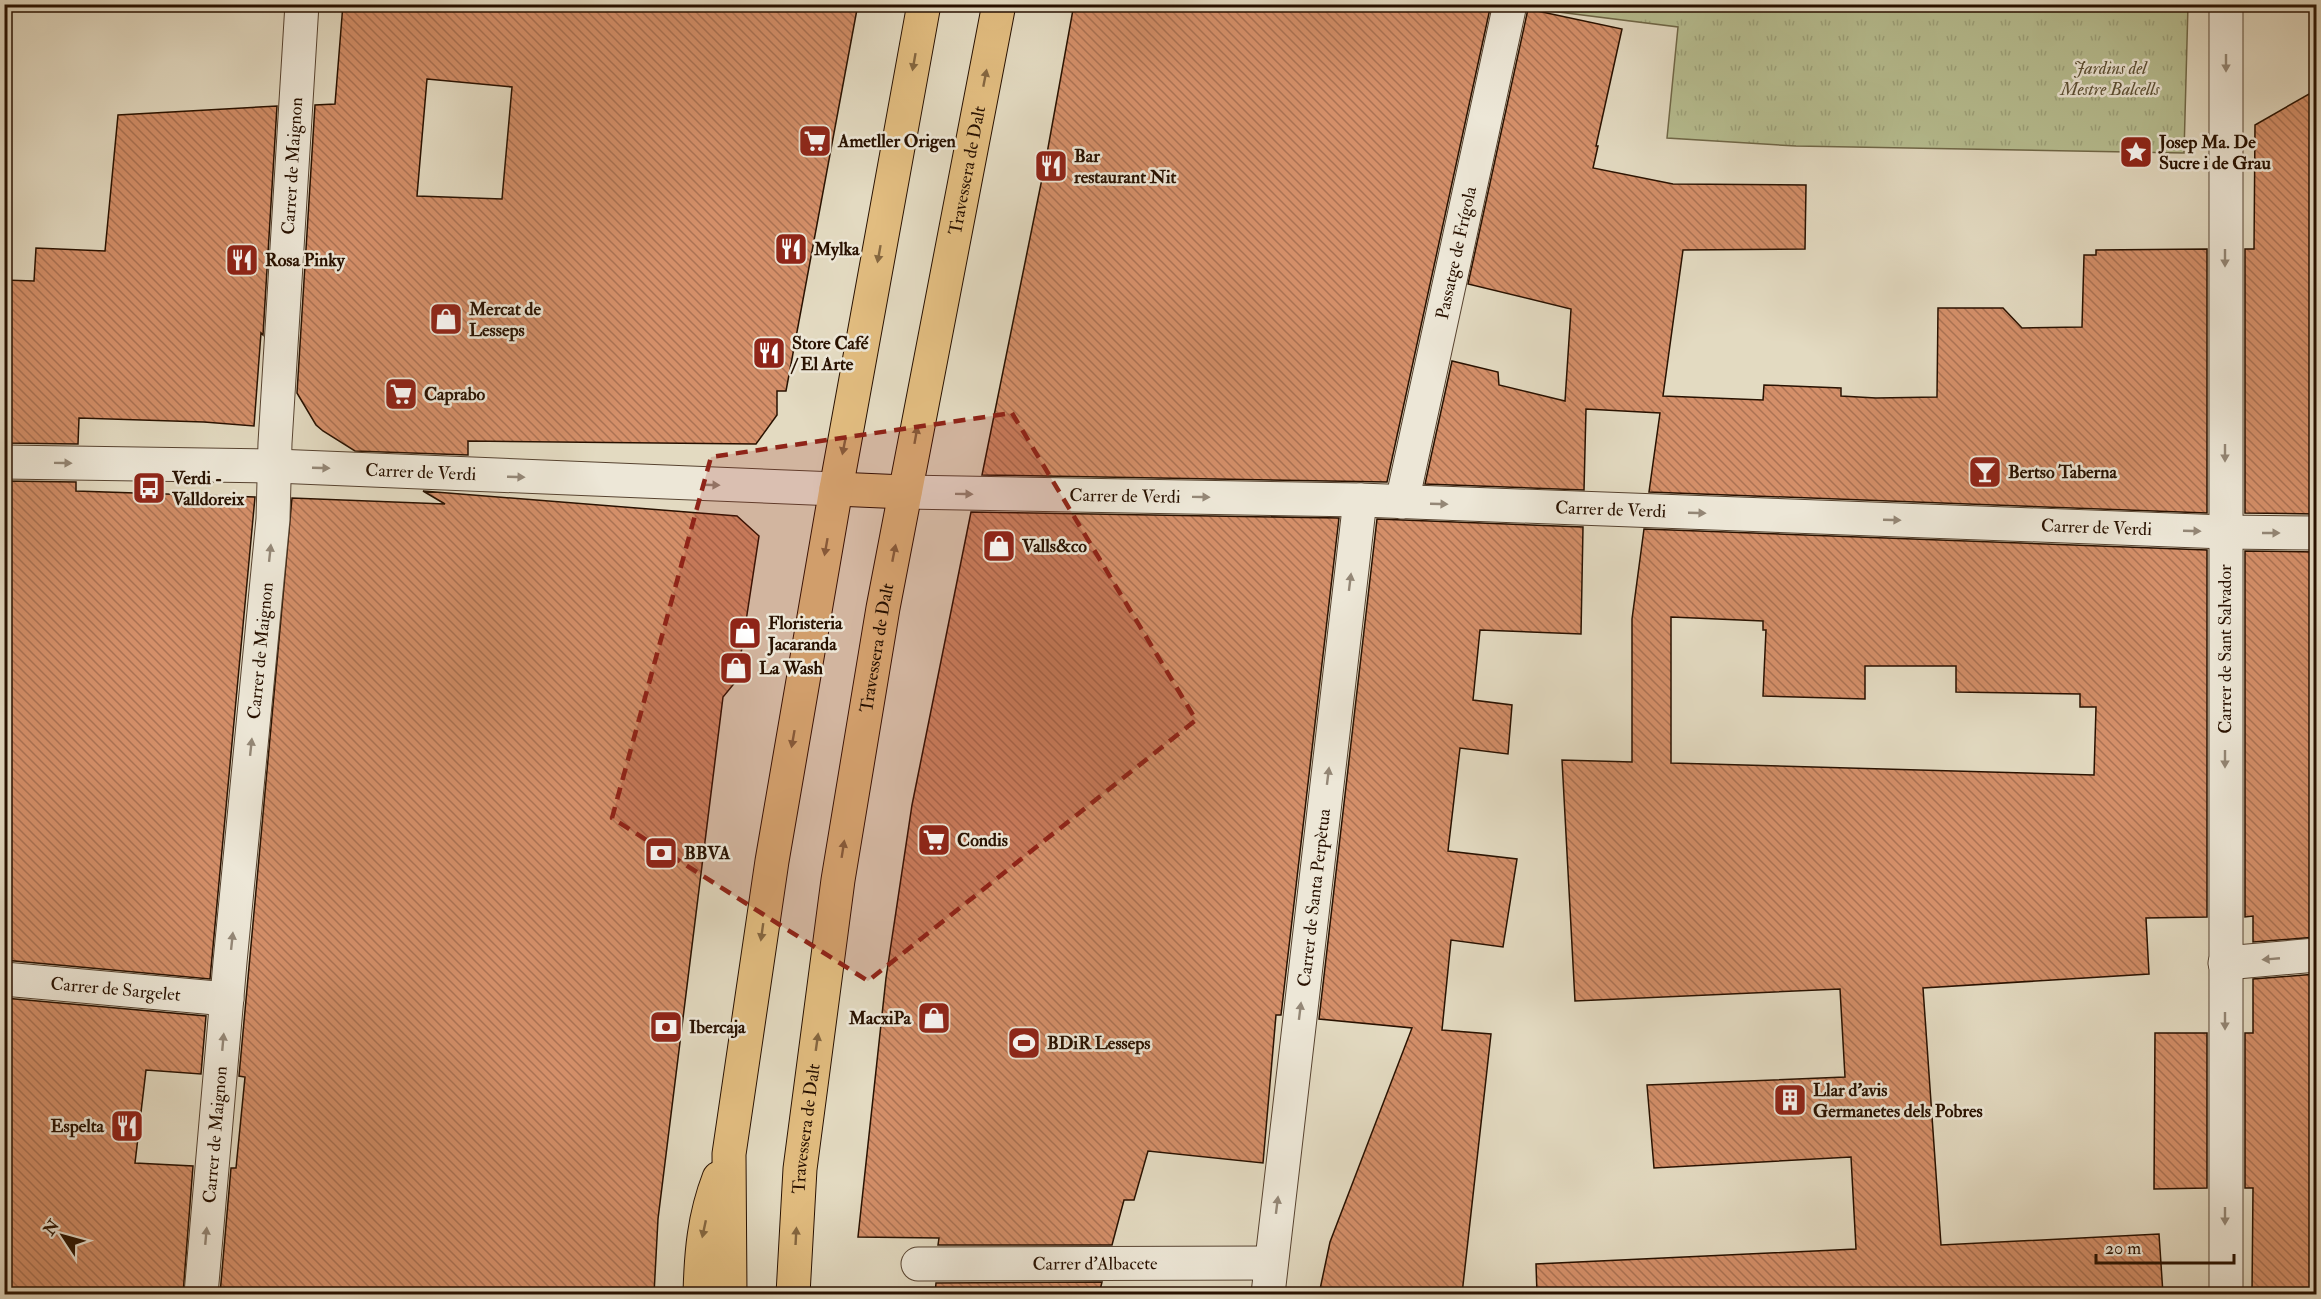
<svg xmlns="http://www.w3.org/2000/svg" width="2321" height="1299" font-family="'IM FELL Double Pica',serif">
<defs>
<pattern id="park-tufts" width="24" height="20" patternUnits="userSpaceOnUse" patternTransform="scale(1.5)"><rect width="24" height="20" fill="#b7be91"/><path d="M3 7l-1-3M5 7V3M7 7l1-3M15 17l-1-3M17 17v-4M19 17l1-3" fill="none" stroke="#9da27b"/></pattern>
<pattern id="building-back-hatch" width="6" height="6" patternUnits="userSpaceOnUse" patternTransform="scale(1.5)"><rect width="6" height="6" fill="#d48f69"/><path d="M-1 5l2 2M0 0l6 6M5-1l2 2" fill="none" stroke="#ac7354"/></pattern>
</defs>
<rect width="100%" height="100%" fill="#e3dac1"/>
<filter id="stains"><feTurbulence type="fractalNoise" baseFrequency=".00333" numOctaves="4"/><feColorMatrix values="0 0 0 0 .2 0 0 0 0 .09 0 0 0 0 .02 0 0 0 .5 -.17"/></filter>
<radialGradient id="worn" r=".72"><stop offset=".6" stop-color="#630" stop-opacity="0"/><stop offset="1" stop-color="#630" stop-opacity=".3"/></radialGradient>
<path fill="url(#park-tufts)" stroke="#706848" stroke-width="1.5" d="M1510 4 2188 5 2184 153 1796 146 1667 138 1678 27 1509 6Z"/>
<path fill="url(#building-back-hatch)" stroke="#281100" stroke-width="1.5" fill-rule="evenodd" d="M343 4H858L786 391H777V415L756 444 468 441V455L355 451 323 431 316 425 297 393 315 105 335 104ZM427 79 512 87 502 199 417 196Z
M1074 4H1491L1387 482 982 475 1046 159Z
M1528 9 1622 29 1596 146H1598L1593 168 1673 184 1806 185 1805 249 1683 250 1663 396 1763 400 1764 385 1841 388V396L1876 398 1937 397 1938 308H2003L2022 328 2082 327 2084 255H2096V250L2207 249V513L1649 492 1660 413 1586 409 1584 490 1425 484 1452 361 1498 372 1499 385 1565 401 1571 309 1468 284Z
M2316 90V514L2245 513V249H2254L2255 125Z
M277 106 263 335 261 333 254 426 204 422 79 418 78 444 4 443V280L34 281 36 248 105 251 118 115Z
M4 481 76 482V491L255 497 210 979 4 960Z
M423 491 737 516 759 536 737 680 723 697 658 1219 654 1294H220L231 1168H236L245 1077 239 1076 292 498 445 504Z
M971 512 1339 518 1281 1015H1276L1263 1163 1148 1151 1134 1200H1124L1112 1245H938L939 1238 858 1237 886 978 912 805Z
M1377 519 1583 527 1581 634 1480 630 1473 700 1512 705 1508 754 1460 748 1448 851 1517 859 1503 947 1451 940 1442 1030 1491 1034 1462 1294H1319L1330 1242 1412 1028 1319 1019Z
M1644 529 2207 550V917L2146 918 2149 974 1923 988 1941 1245 2159 1234 2163 1294H1537L1536 1264 1856 1249 1851 1157 1654 1168 1647 1085 1845 1077 1840 989 1575 1001 1562 760 1632 762V619ZM1671 617 1763 621V630H1766L1763 696 1865 699V666H1956V692L2080 694V707H2096L2094 775 1671 763Z
M2245 551 2316 552 2314 752H2316V937L2253 942V916L2245 917Z
M2316 974V1294H2252L2253 1188H2245V1033H2253V979Z
M4 998 206 1016 201 1074 146 1070 135 1163 193 1166 183 1294H4Z
M2155 1033H2207V1188L2154 1189Z
M1102 1282 1099 1294H935L936 1283Z"/>
<g fill="none" stroke-linecap="round" stroke-linejoin="round">
<defs>
<g id="minor">
<path id="s1" d="M4 462 275 466 836 489"/>
<path id="s2" d="M905 492 1360 500 2225 532 2316 533"/>
<path id="s3" d="M1402 502 1510 4"/>
<path d="M2225 963 2316 955"/>
<path id="s4" d="M4 979 227 999"/>
<path id="s5" d="M918 1264 1271 1263"/>
<path id="s6" d="M201 1294 230 962 273 519 275 443 302 4"/>
<path id="s7" d="M1268 1294 1360 500"/>
<path d="M2226 1294V4"/>
</g>
<g id="major">
<path d="M836 489 905 492"/>
<path d="M700 1294C701 1253 704 1217 719 1178"/>
<path d="M730 1294 729 1154 772 861 836 489 924 4"/>
<path id="s8" d="M793 1294 800 1169 838 880 883 608 999 4"/>
</g>
</defs>
<use href="#minor" stroke="#574330" stroke-width="35"/>
<use href="#major" stroke="#281100" stroke-width="35"/>
<use href="#minor" stroke="#ede7d7" stroke-width="33"/>
<use href="#major" stroke="#e2bd80" stroke-width="33"/>
</g>
<defs><path id="oneway-solid" d="M-6-.8H1V-3.2L6.5 0L1 3.2V.8H-6Z" transform="scale(1.5)"/></defs>
<g fill="#856740">
<use href="#oneway-solid" transform="translate(914 62) rotate(100)"/>
<use href="#oneway-solid" transform="translate(985 78) rotate(-79)"/>
<use href="#oneway-solid" transform="translate(879 254) rotate(100)"/>
<use href="#oneway-solid" transform="translate(916 435) rotate(-80)"/>
<use href="#oneway-solid" transform="translate(844 446) rotate(101)"/>
<use href="#oneway-solid" transform="translate(826 547) rotate(100)"/>
<use href="#oneway-solid" transform="translate(894 553) rotate(-79)"/>
<use href="#oneway-solid" transform="translate(793 739) rotate(100)"/>
<use href="#oneway-solid" transform="translate(843 849) rotate(-81)"/>
<use href="#oneway-solid" transform="translate(762 932) rotate(98)"/>
<use href="#oneway-solid" transform="translate(817 1042) rotate(-82)"/>
<use href="#oneway-solid" transform="translate(704 1229) rotate(102)"/>
<use href="#oneway-solid" transform="translate(796 1236) rotate(-87)"/>
</g>
<g fill="#948776">
<use href="#oneway-solid" transform="translate(2226 63) rotate(90)"/>
<use href="#oneway-solid" transform="translate(2225 258) rotate(90)"/>
<use href="#oneway-solid" transform="translate(2225 453) rotate(90)"/>
<use href="#oneway-solid" transform="translate(63 463) rotate(1)"/>
<use href="#oneway-solid" transform="translate(321 468) rotate(2)"/>
<use href="#oneway-solid" transform="translate(516 477) rotate(2)"/>
<use href="#oneway-solid" transform="translate(711 485) rotate(2)"/>
<use href="#oneway-solid" transform="translate(964 494) rotate(1)"/>
<use href="#oneway-solid" transform="translate(1201 497) rotate(1)"/>
<use href="#oneway-solid" transform="translate(1439 504) rotate(2)"/>
<use href="#oneway-solid" transform="translate(1697 513) rotate(2)"/>
<use href="#oneway-solid" transform="translate(1892 520) rotate(2)"/>
<use href="#oneway-solid" transform="translate(2192 531) rotate(2)"/>
<use href="#oneway-solid" transform="translate(2271 533)"/>
<use href="#oneway-solid" transform="translate(270 553) rotate(-84)"/>
<use href="#oneway-solid" transform="translate(1350 582) rotate(-83)"/>
<use href="#oneway-solid" transform="translate(251 747) rotate(-84)"/>
<use href="#oneway-solid" transform="translate(2225 759) rotate(90)"/>
<use href="#oneway-solid" transform="translate(1328 776) rotate(-83)"/>
<use href="#oneway-solid" transform="translate(232 941) rotate(-84)"/>
<use href="#oneway-solid" transform="translate(2271 959) rotate(175)"/>
<use href="#oneway-solid" transform="translate(1300 1011) rotate(-83)"/>
<use href="#oneway-solid" transform="translate(2225 1021) rotate(90)"/>
<use href="#oneway-solid" transform="translate(223 1042) rotate(-85)"/>
<use href="#oneway-solid" transform="translate(1277 1205) rotate(-83)"/>
<use href="#oneway-solid" transform="translate(2225 1216) rotate(90)"/>
<use href="#oneway-solid" transform="translate(206 1236) rotate(-85)"/>
</g>
<path fill="#8f2418" fill-opacity="0.2" stroke="#8f2418" stroke-width="4.5" stroke-dasharray="12 8" stroke-linejoin="round" d="M1012 413 1196 720 868 981 612 818 711 457Z"/>
<defs>
<symbol id="supermarket-square" viewBox="-11 -11 22 22"><rect x="-9" y="-9" width="18" height="18" rx="4" fill="#8f2418" stroke="#ede7d7"/><path d="M-6-5.5h2.5l.6 2H6L4.5 2H-2.5L-4.4-4H-6ZM-1.5 3.2a1.3 1.3 0 1 0 .1 0ZM3 3.2a1.3 1.3 0 1 0 .1 0Z" fill="#fff"/></symbol>
<symbol id="sight-square" viewBox="-11 -11 22 22"><rect x="-9" y="-9" width="18" height="18" rx="4" fill="#8f2418" stroke="#ede7d7"/><path d="M0-6L1.8-2.2L6-1.7L2.9 1.2L3.7 5.4L0 3.3L-3.7 5.4L-2.9 1.2L-6-1.7L-1.8-2.2Z" fill="#fff"/></symbol>
<symbol id="restaurant-square" viewBox="-11 -11 22 22"><rect x="-9" y="-9" width="18" height="18" rx="4" fill="#8f2418" stroke="#ede7d7"/><path d="M-5-6h1v4h1v-4h1v4h1v-4h1v5L-1.5 .5V6h-2V.5L-5-1ZM5-6V6H3V1.5H1.5Q1.5-4 5-6Z" fill="#fff"/></symbol>
<symbol id="shop-square" viewBox="-11 -11 22 22"><rect x="-9" y="-9" width="18" height="18" rx="4" fill="#8f2418" stroke="#ede7d7"/><path d="M-5-2.5h2.3a2.7 3.5 0 0 1 5.4 0H5L5.5 6h-11ZM-1.5-2.5h3a1.5 2.3 0 0 0-3 0Z" fill="#fff"/></symbol>
<symbol id="bar-square" viewBox="-11 -11 22 22"><rect x="-9" y="-9" width="18" height="18" rx="4" fill="#8f2418" stroke="#ede7d7"/><path d="M-6-5H6L.8 .8V4.5H3.5V6h-7V4.5H-.8V.8Z" fill="#fff"/></symbol>
<symbol id="bus-square" viewBox="-11 -11 22 22"><rect x="-9" y="-9" width="18" height="18" rx="4" fill="#8f2418" stroke="#ede7d7"/><path d="M-5-6H5V4H4V6H2V4H-2V6H-4V4H-5ZM-3.5-4V0h7V-4ZM-3.5 1.2v1.5H-2V1.2ZM2 1.2v1.5H3.5V1.2Z" fill="#fff"/></symbol>
<symbol id="bank-square" viewBox="-11 -11 22 22"><rect x="-9" y="-9" width="18" height="18" rx="4" fill="#8f2418" stroke="#ede7d7"/><path d="M-6-4H6V4H-6ZM0-2.3a2.3 2.3 0 1 0 0 4.6a2.3 2.3 0 1 0 0-4.6Z" fill="#fff"/></symbol>
<symbol id="stadium-square" viewBox="-11 -11 22 22"><rect x="-9" y="-9" width="18" height="18" rx="4" fill="#8f2418" stroke="#ede7d7"/><path d="M0-5a6.5 5 0 1 0 0 10a6.5 5 0 1 0 0-10ZM-3.5-1.8h7v3.6h-7Z" fill="#fff"/></symbol>
<symbol id="building-square" viewBox="-11 -11 22 22"><rect x="-9" y="-9" width="18" height="18" rx="4" fill="#8f2418" stroke="#ede7d7"/><path d="M-4-6H4V6H1V3H-1V6H-4ZM-2.5-4.3h1.7v1.8h-1.7ZM.8-4.3h1.7v1.8H.8ZM-2.5-1h1.7V.8h-1.7ZM.8-1h1.7V.8H.8Z" fill="#fff"/></symbol>
</defs>
<g fill-rule="evenodd">
<use href="#supermarket-square" x="796" y="122" width="38" height="38"/>
<use href="#sight-square" x="2117" y="133" width="38" height="38"/>
<use href="#restaurant-square" x="1032" y="147" width="38" height="38"/>
<use href="#restaurant-square" x="772" y="230" width="38" height="38"/>
<use href="#restaurant-square" x="223" y="241" width="38" height="38"/>
<use href="#shop-square" x="427" y="300" width="38" height="38"/>
<use href="#restaurant-square" x="750" y="334" width="38" height="38"/>
<use href="#supermarket-square" x="382" y="375" width="38" height="38"/>
<use href="#bar-square" x="1966" y="453" width="38" height="38"/>
<use href="#bus-square" x="130" y="469" width="38" height="38"/>
<use href="#shop-square" x="980" y="527" width="38" height="38"/>
<use href="#shop-square" x="726" y="614" width="38" height="38"/>
<use href="#shop-square" x="717" y="649" width="38" height="38"/>
<use href="#supermarket-square" x="915" y="821" width="38" height="38"/>
<use href="#bank-square" x="642" y="834" width="38" height="38"/>
<use href="#shop-square" x="915" y="999" width="38" height="38"/>
<use href="#bank-square" x="647" y="1008" width="38" height="38"/>
<use href="#stadium-square" x="1005" y="1024" width="38" height="38"/>
<use href="#building-square" x="1771" y="1081" width="38" height="38"/>
<use href="#restaurant-square" x="108" y="1107" width="38" height="38"/>
</g>
<g text-anchor="middle" dominant-baseline="central" stroke-width="5" stroke-linejoin="round" paint-order="stroke">
<g font-size="18" font-style="italic" fill="#5a4e33" stroke="#ede7d7">
<text x="2110" y="68">Jardins del<tspan x="2110" dy="21">Mestre Balcells</tspan></text>
</g>
<g font-size="18" font-weight="bold" fill="#281100" stroke="#ede7d7" text-anchor="start">
<text x="838" y="141">Ametller Origen</text>
<text x="2159" y="142">Josep Ma. De<tspan x="2159" dy="21">Sucre i de Grau</tspan></text>
<text x="1074" y="156">Bar<tspan x="1074" dy="21">restaurant Nit</tspan></text>
<text x="814" y="249">Mylka</text>
<text x="265" y="260">Rosa Pinky</text>
<text x="469" y="309">Mercat de<tspan x="469" dy="21">Lesseps</tspan></text>
<text x="792" y="343">Store Café<tspan x="792" dy="21">/ El Arte</tspan></text>
<text x="424" y="394">Caprabo</text>
<text x="2008" y="472">Bertso Taberna</text>
<text x="172" y="478">Verdi -<tspan x="172" dy="21">Valldoreix</tspan></text>
<text x="1022" y="546">Valls&amp;co</text>
<text x="768" y="623">Floristeria<tspan x="768" dy="21">Jacaranda</tspan></text>
<text x="759" y="668">La Wash</text>
<text x="957" y="840">Condis</text>
<text x="684" y="853">BBVA</text>
<text x="911" y="1018" text-anchor="end">MacxiPa</text>
<text x="689" y="1027">Ibercaja</text>
<text x="1047" y="1043">BDiR Lesseps</text>
<text x="1813" y="1090">Llar d'avis<tspan x="1813" dy="21">Germanetes dels Pobres</tspan></text>
<text x="104" y="1126" text-anchor="end">Espelta</text>
</g>
<g font-size="18" fill="#281100" stroke="#ede7d7">
<text stroke="none"><textPath href="#s6" startOffset="1132">Carrer de Maignon</textPath></text>
<text stroke="none"><textPath href="#s8" startOffset="1138">Travessera de Dalt</textPath></text>
<text stroke="none"><textPath href="#s3" startOffset="255">Passatge de Frígola</textPath></text>
<text stroke="none"><textPath href="#s1" startOffset="417">Carrer de Verdi</textPath></text>
<text stroke="none"><textPath href="#s2" startOffset="220">Carrer de Verdi</textPath></text>
<text stroke="none"><textPath href="#s2" startOffset="706">Carrer de Verdi</textPath></text>
<text stroke="none"><textPath href="#s2" startOffset="1192">Carrer de Verdi</textPath></text>
<text stroke="none"><textPath href="#s8" startOffset="652">Travessera de Dalt</textPath></text>
<text transform="translate(2225 649) rotate(-90)">Carrer de Sant Salvador</text>
<text stroke="none"><textPath href="#s6" startOffset="646">Carrer de Maignon</textPath></text>
<text stroke="none"><textPath href="#s7" startOffset="399">Carrer de Santa Perpètua</textPath></text>
<text stroke="none"><textPath href="#s4" startOffset="112">Carrer de Sargelet</textPath></text>
<text stroke="none"><textPath href="#s8" startOffset="166">Travessera de Dalt</textPath></text>
<text stroke="none"><textPath href="#s6" startOffset="160">Carrer de Maignon</textPath></text>
<text stroke="none"><textPath href="#s5" startOffset="177">Carrer d'Albacete</textPath></text>
</g>
</g>
<rect width="2321" height="1299" fill="none" stroke="#e3dac1" stroke-width="24"/>
<rect x="6" y="6" width="2309" height="1287" fill="none" stroke="#281100" stroke-width="3"/>
<rect x="12" y="12" width="2297" height="1275" fill="none" stroke="#281100" stroke-width="1.5"/>
<g transform="translate(63 1236) rotate(306)" stroke="#ede7d7" stroke-width="4.5" paint-order="stroke">
<path d="M0-4.5L10 22L0 15L-10 22Z" fill="#281100"/>
<text y="-9" font-size="16" font-weight="bold" text-anchor="middle" fill="#281100">N</text>
</g>
<path d="M2096 1254v9h138v-9" fill="none" stroke="#281100" stroke-width="3"/>
<text x="2105" y="1254" font-size="18" fill="#281100" stroke="#ede7d7" stroke-width="4.5" paint-order="stroke">20 m</text>
<rect width="100%" height="100%" filter="url(#stains)"/>
<rect width="100%" height="100%" fill="url(#worn)"/>
</svg>
